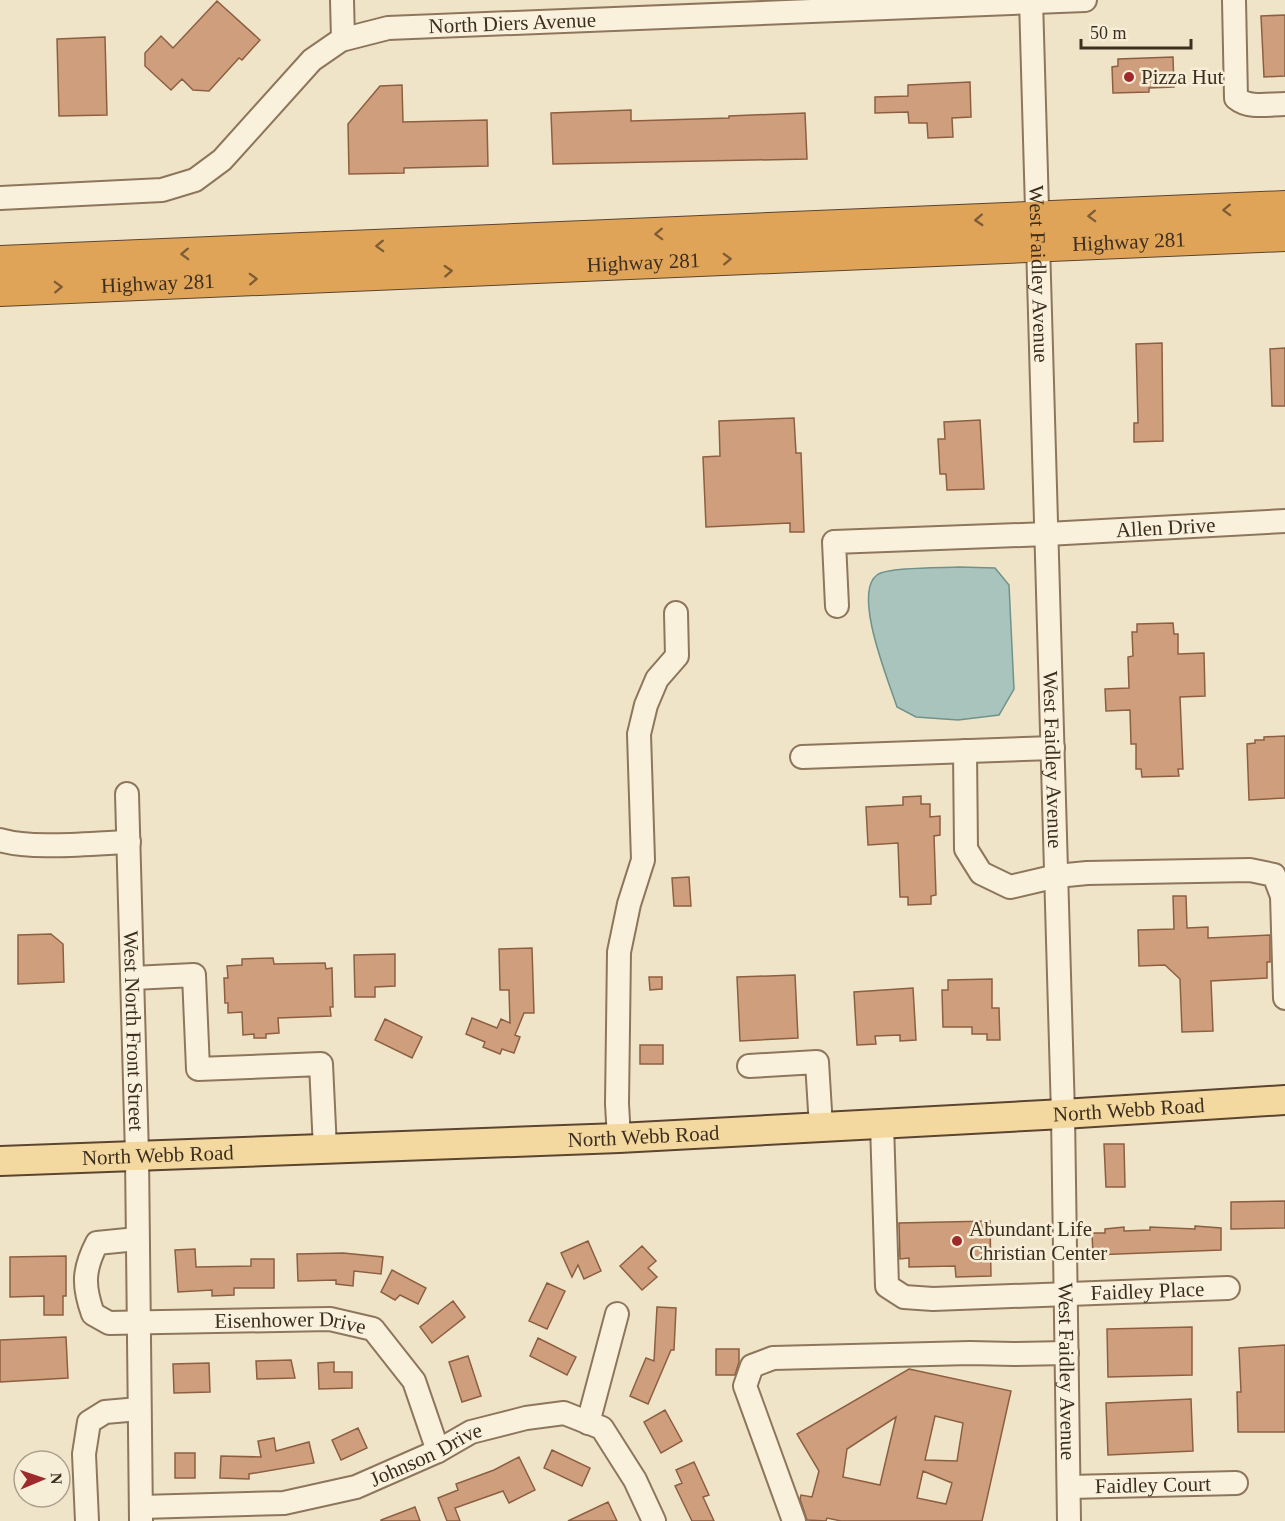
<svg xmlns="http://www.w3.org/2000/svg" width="1285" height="1521" font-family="Georgia,serif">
<rect width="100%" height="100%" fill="#f0e4c8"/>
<path fill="#a9c4bc" stroke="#6f938a" stroke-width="1.5" d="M959 567 995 568 1009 585 1014 689 999 715 958 720 916 717 897 707C889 682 852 593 877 575 888 567 943 568 959 567Z"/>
<path fill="#cf9f7d" stroke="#8d5f41" stroke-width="1.5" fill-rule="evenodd" d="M217 1 260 40 242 60 239 58 209 91 193 90 182 79 171 90 145 66V53L161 36 173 48Z
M1285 15V76L1264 77 1261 16Z
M105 37 107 115 59 116 57 39Z
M1173 57 1174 87 1149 88V92L1113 93 1112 67 1118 66V59Z
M970 82 971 117 952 118 953 137 928 138 927 123H909L908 112 875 113V97L908 96V85Z
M402 85 403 122 487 120 488 166 404 168V173L349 174 348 124 380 86Z
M631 110V121L729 118V116L805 113 807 159 553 164 551 113Z
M1162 343 1163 441 1134 442V423H1138L1136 344Z
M1285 348V406H1272L1270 349Z
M794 418 796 453H801L804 532H790V523L706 527 703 457 720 456 719 421Z
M980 420 984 489 947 490 946 474H940L938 439H945L944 422Z
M1173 623 1174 634H1178V654L1204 653 1205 696 1180 697 1183 769H1178L1179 776 1142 777 1141 769H1136V744H1131L1130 710 1106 711 1105 689 1129 688 1128 657 1133 656 1132 632H1137V624Z
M1285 736V798L1249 800 1247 744 1255 743V740H1264V737Z
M921 796V804H930V817L940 816V835L934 836 936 895 931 896V904L908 905V897H900L898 843 868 845 866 807 903 805V797Z
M689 877 691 906H674L672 878Z
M1173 896H1186L1187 928 1208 927V938L1270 935V962H1267V978L1211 981 1213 1031 1182 1032 1180 979 1165 965 1139 966 1138 930 1174 929Z
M51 934 63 944 64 982 18 984V935Z
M532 948 534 1013H524L515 1035 520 1037 514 1053 502 1049 500 1054 483 1047 485 1042 466 1034 472 1018 497 1028 501 1019 510 1023 509 990H500L499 949Z
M395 954V986L375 987V997H355L354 955Z
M273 958 274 964 325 963 326 969 332 968 333 1007H330L331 1016 278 1018 279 1033 266 1034V1038H254V1034L243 1035 242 1012 228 1013V1003H225L224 978H228L227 966 242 965V959Z
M795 975 798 1038 740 1041 737 977Z
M649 977H662V989L650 990Z
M992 979V1008H999L1000 1040H987V1034H972V1027H943L942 990H948V980Z
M913 988 916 1040 900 1041V1035L875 1036 876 1044 857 1045 854 992Z
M385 1019 422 1037 412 1058 375 1040Z
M640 1045H663V1064H640Z
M1104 1144H1124L1125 1187H1106Z
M1285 1201V1228L1231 1229V1202Z
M990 1221 991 1276 956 1277 955 1266 909 1267V1258L900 1259 899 1223Z
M1195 1226 1221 1228V1250L1093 1255 1092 1233H1105V1229L1124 1227V1231L1150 1230V1227L1195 1229Z
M588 1241 601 1271 584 1279 578 1265 572 1277 561 1253Z
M642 1246 656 1261 648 1268 657 1277 642 1290 620 1266Z
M195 1249 196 1267 251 1266V1259H274V1288H234V1295L212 1296V1290L178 1292 175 1250Z
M343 1253 383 1257 381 1274 354 1271 353 1286 336 1284V1280L298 1281 297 1254Z
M66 1256V1296H63V1315H44V1296L10 1297V1257Z
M392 1270 426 1288 418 1304 400 1295 395 1300 381 1292Z
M547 1283 565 1291 547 1329 529 1321Z
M453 1301 465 1317 432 1343 420 1327Z
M657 1307 676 1308 674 1350H671L648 1404 630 1396 646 1358 654 1361Z
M1192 1327V1375L1108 1377 1107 1329Z
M66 1337 68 1378 0 1382V1340Z
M538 1338 576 1357 567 1375 530 1356Z
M1285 1345V1432H1238L1237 1392H1241L1239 1348Z
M716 1349H739V1362L735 1375H716Z
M468 1356 481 1396 462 1402 449 1362Z
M291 1360 295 1378 257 1379 256 1361Z
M334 1362V1372H352V1388L319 1389 318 1363Z
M209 1363 210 1392 174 1393 173 1364Z
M909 1369 1011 1391 982 1521H841L827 1518 826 1521 807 1520 800 1499 801 1495 812 1497 819 1471 797 1434ZM935 1416 963 1423 957 1461 925 1460ZM896 1417 880 1485 843 1477 847 1449ZM923 1471 952 1483 946 1504 917 1498Z
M1191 1399 1193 1451 1108 1455 1106 1403Z
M665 1410 682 1441 661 1453 644 1422Z
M358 1428 367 1448 341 1460 332 1440Z
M274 1438 276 1451 309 1442 314 1463 249 1474V1479L220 1478 221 1456 261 1457 258 1441Z
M552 1450 590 1468 582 1486 544 1468Z
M175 1453H195V1478H175Z
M519 1457 535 1490 509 1503 503 1491 455 1508 460 1521H447L438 1498 458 1490 456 1484 494 1470Z
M694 1462 709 1495 703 1497 714 1521H692L675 1486 682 1483 676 1470Z
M608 1502 617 1521H568Z
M415 1507 420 1521H381V1520Z"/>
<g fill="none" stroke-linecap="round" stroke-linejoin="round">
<defs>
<g id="minor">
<path d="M342 0 343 39"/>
<path id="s1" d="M1031 0 1063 1114 1069 1521"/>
<path d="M1234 0 1236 98C1249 109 1269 104 1285 104"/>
<path id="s2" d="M0 198 162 190 195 180 222 160 312 60 341 40 388 28 1085 0"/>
<path id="s3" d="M837 606 834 542 1047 534 1285 521"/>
<path d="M965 751 966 849 981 873 1010 887 1057 876 1087 873 1250 870 1274 875 1282 896 1285 998"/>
<path d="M802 757 1053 748"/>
<path id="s4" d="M127 794 137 1155 141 1521"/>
<path d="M0 840C35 850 91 843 129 842"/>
<path d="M133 978 194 975 198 1069 321 1064 325 1149"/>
<path d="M749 1066 817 1062 821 1127"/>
<path id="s5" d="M882 1124 887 1286 904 1297 933 1299 1228 1288"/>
<path d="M619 1138 617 1104 619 952 629 904 643 860 639 734 646 705 657 679 677 656 676 613"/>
<path id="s6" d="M137 1239 97 1243C83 1270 83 1286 93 1314L109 1323 330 1319 373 1329 414 1381 438 1451"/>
<path d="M588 1423 617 1314"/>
<path id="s7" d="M1069 1487 1236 1483"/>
<path id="s8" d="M141 1507 284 1503 356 1487 438 1451 471 1432 526 1418 564 1413 602 1428 635 1480 654 1521"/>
<path d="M87 1521 84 1454 89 1422 105 1412 139 1409"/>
<path d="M794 1521 745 1386 752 1366 773 1358 970 1353 1014 1354 1067 1353"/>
</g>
<g id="major">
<path id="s9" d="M0 1161 619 1138 1063 1114 1285 1100"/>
</g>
<g id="highway">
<path d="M0 262 1285 207"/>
<path id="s10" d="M0 290 1285 235"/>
</g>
</defs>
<use href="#minor" stroke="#8d765c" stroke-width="26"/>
<use href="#major" stroke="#5b4430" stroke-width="32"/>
<use href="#highway" stroke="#5b4430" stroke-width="34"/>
<use href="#minor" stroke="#faf1dc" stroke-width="22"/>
<use href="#major" stroke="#f3d9a0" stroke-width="28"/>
<use href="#highway" stroke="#e0a458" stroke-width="32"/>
</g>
<defs><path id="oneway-chevron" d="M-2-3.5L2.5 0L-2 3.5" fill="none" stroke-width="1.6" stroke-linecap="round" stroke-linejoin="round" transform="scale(1.5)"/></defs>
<g stroke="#7e5d36">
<use href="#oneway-chevron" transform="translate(1227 210) rotate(178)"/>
<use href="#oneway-chevron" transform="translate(1092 216) rotate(178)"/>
<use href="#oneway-chevron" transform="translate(979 220) rotate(177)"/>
<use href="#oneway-chevron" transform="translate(659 234) rotate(178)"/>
<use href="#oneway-chevron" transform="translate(380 246) rotate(178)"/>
<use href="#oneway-chevron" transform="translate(185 254) rotate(178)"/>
<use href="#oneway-chevron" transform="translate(727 259) rotate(-2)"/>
<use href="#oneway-chevron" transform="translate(448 271) rotate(-3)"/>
<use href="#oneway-chevron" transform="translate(253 279) rotate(-2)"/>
<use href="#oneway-chevron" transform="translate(58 287) rotate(-2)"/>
</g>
<g fill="#9e2a2b" stroke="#f7eed8" stroke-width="2">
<circle cx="1129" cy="77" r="6"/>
<circle cx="957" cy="1241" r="6"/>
</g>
<g text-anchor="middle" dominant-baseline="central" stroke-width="5" stroke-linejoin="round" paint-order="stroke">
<g font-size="21" fill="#3d2e20" stroke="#f7eed8">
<text stroke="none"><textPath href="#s2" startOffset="573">North Diers Avenue</textPath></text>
<text stroke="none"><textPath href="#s10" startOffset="1130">Highway 281</textPath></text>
<text stroke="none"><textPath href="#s10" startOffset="644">Highway 281</textPath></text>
<text stroke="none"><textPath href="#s1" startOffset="274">West Faidley Avenue</textPath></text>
<text stroke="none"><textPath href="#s10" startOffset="158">Highway 281</textPath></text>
<text stroke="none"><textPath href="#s3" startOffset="396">Allen Drive</textPath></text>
<text stroke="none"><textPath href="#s1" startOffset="760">West Faidley Avenue</textPath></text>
<text stroke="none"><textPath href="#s4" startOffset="237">West North Front Street</textPath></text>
<text stroke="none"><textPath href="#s9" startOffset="1130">North Webb Road</textPath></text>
<text stroke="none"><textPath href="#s9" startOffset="644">North Webb Road</textPath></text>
<text stroke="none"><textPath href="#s9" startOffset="158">North Webb Road</textPath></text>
<text stroke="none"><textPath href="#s5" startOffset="426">Faidley Place</textPath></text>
<text stroke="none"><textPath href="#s6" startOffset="314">Eisenhower Drive</textPath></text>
<text stroke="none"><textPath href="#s1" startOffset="1372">West Faidley Avenue</textPath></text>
<text stroke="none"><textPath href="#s8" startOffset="294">Johnson Drive</textPath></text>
<text stroke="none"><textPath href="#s7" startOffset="84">Faidley Court</textPath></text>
</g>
<g font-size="21" fill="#3d2e20" stroke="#f7eed8" text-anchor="start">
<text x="1141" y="77">Pizza Hut</text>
<text x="969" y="1229">Abundant Life<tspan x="969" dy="24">Christian Center</tspan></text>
</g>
</g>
<g transform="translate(42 1479) rotate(88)"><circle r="28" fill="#f7eed8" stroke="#ada18e" stroke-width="1.5"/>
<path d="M0-4.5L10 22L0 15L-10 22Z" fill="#9e2a2b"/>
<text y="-9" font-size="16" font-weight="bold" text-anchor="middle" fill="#3d2e20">N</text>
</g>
<path d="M1081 39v9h110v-9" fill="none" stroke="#3d2e20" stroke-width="3"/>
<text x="1090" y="39" font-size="18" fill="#3d2e20" stroke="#f7eed8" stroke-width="4.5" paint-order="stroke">50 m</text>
</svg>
